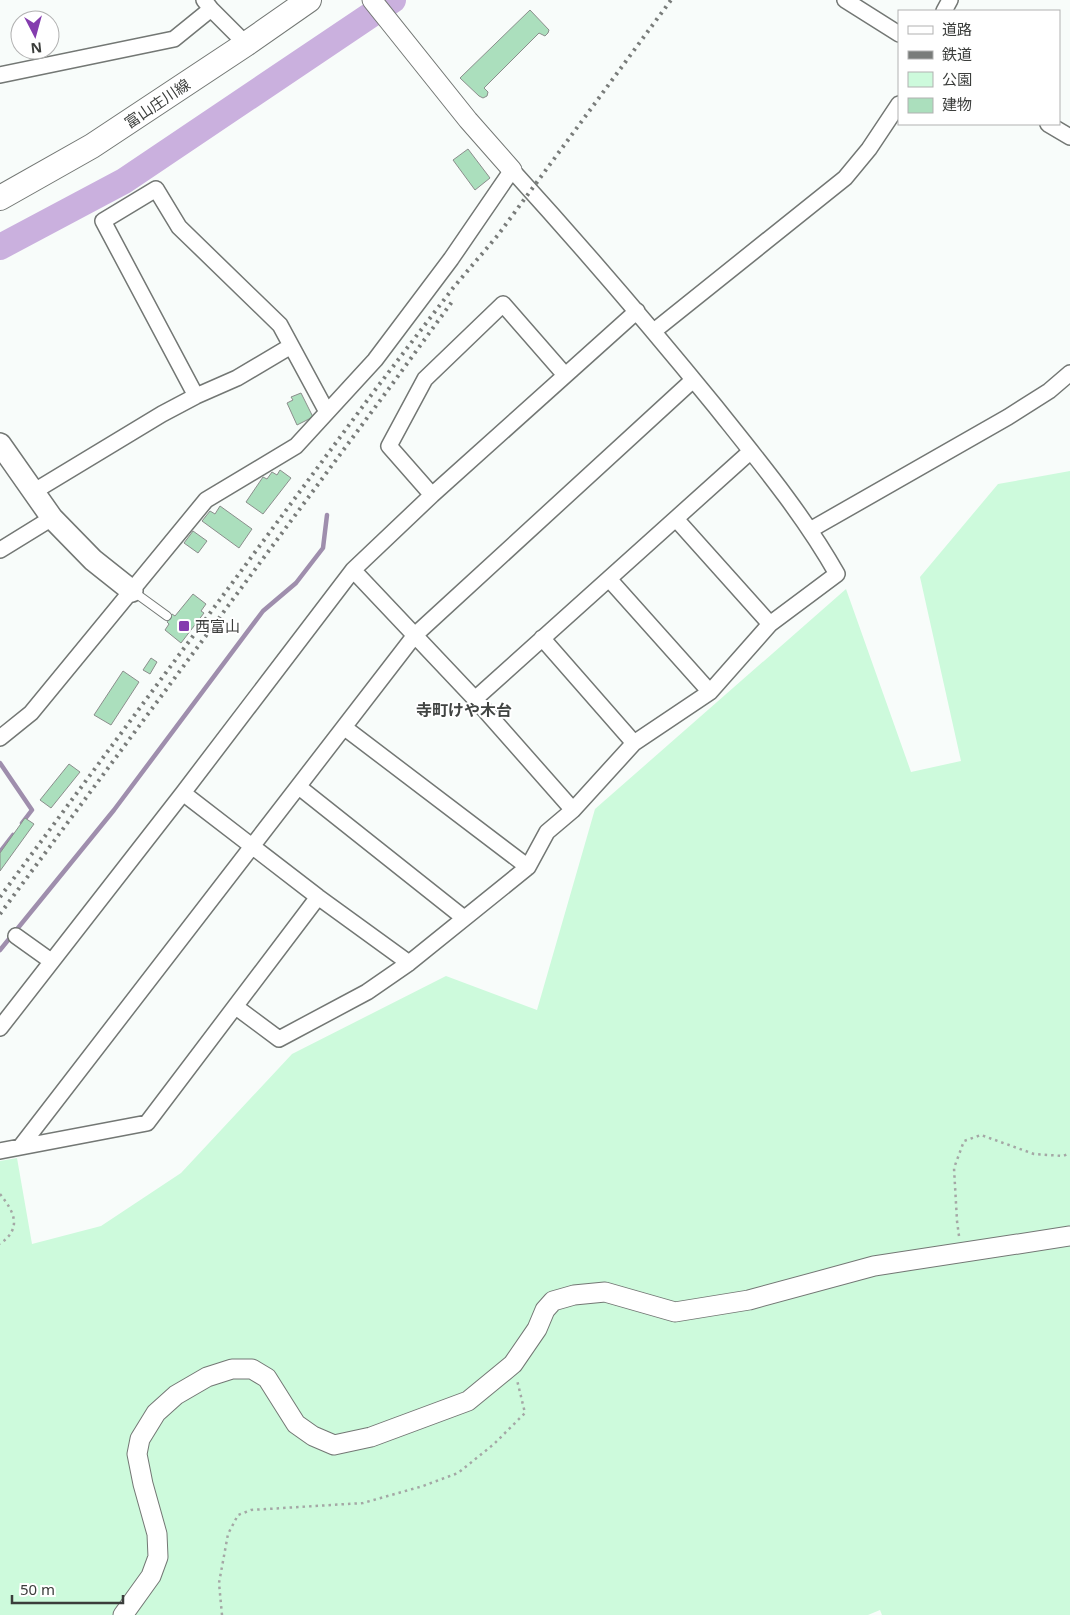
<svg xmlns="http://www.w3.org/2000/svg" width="1070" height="1615" font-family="'Noto Sans','Noto Sans JP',sans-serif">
<rect width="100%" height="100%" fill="#f8fcfa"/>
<path fill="#cdfadc" d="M1070 471V1615H882L880 1610 868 1615H0V1161L17 1158 32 1244 101 1226 181 1173 292 1054 446 976 537 1010 595 809 846 589 911 772 961 761 920 577 998 484Z"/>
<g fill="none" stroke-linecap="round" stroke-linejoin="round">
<path stroke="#9f8ead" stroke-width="4.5" d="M0 763 32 810 22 823
M0 852 13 835
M0 950 114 810 263 611 296 583 323 548 327 515"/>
<path stroke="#cab0de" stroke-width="26" d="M0 247 124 181 393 0"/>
</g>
<path fill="#abdfbd" stroke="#8b8e8c" d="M530 10 549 30 548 33 545 36 539 33 484 88 488 92 487 96 483 98 479 96 460 78Z
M468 149 490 178 475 190 453 160Z
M301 393 313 417 297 425 287 403 293 400 291 397Z
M280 470 291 478 263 514 246 502 263 477 267 479 272 472 277 475Z
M220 506 252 529 239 548 202 521 210 511 215 514Z
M193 531 207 541 198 553 184 543Z
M193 594 206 604 201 611 204 613 181 643 165 630 169 624 167 622 172 614 175 616Z
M151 658 157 662 150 674 143 670Z
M123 671 139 682 111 725 94 715Z
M69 764 80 772 51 808 40 800Z
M25 818 34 824 0 871V853Z"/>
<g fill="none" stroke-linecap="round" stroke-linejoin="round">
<defs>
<path id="service" d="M134 592 167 616"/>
<path id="minor" d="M204 0 211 9 246 44
M845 0 899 34
M944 11 950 0
M0 75 174 39 211 9
M1048 124 1070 137
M654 331 845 178 869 149 899 104
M196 396 103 221 156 189 179 227 280 325 327 412
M33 492 162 414 196 396 237 378 291 346
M432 495 389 446 425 379 503 304 565 375
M676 519 770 624
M810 530 1008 417 1049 391 1070 373
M0 550 52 518
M353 570 475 699 573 810
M609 579 710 692
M542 638 634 743
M475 699 751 451
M345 728 528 867
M0 738 31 713 206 500 296 446 375 360 451 259 512 170C582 247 649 325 715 406 758 460 803 514 837 574L770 624 710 692 634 743 573 810 547 832 528 867 409 963 367 992 279 1039 236 1007
M299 787 464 918
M183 793 318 897 409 963
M16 936 51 961
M0 1028 183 793 353 570 432 495 637 311
M21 1146 415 635 693 380
M0 1151 147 1123 318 897"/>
<path id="tertiary" d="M372 0 468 120 512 170
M123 1615 151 1576 158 1557 157 1534 143 1484 137 1454 140 1439 156 1413 176 1395 207 1377 232 1369H252L267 1378 296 1424 313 1436 334 1445 371 1437 468 1401 513 1364 537 1329 545 1310 553 1301 574 1295 605 1292 675 1312 749 1300 874 1266 1070 1236"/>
<path id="secondary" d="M0 444 52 518 93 560 132 591"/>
<path id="primary" d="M0 198 92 146 246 44 309 0"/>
</defs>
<use href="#service" stroke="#737774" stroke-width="10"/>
<use href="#minor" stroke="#737774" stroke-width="18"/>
<use href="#tertiary" stroke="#737774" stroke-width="21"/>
<use href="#secondary" stroke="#737774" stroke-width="24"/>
<use href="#primary" stroke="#737774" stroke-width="26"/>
<path stroke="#a4a7a5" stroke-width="2.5" stroke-dasharray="2.5 4" stroke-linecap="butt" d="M0 1194C15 1213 22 1228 0 1244
M959 1236 957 1221 954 1168 964 1141 981 1135 1034 1154 1063 1156 1070 1153
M222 1615 219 1583 228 1534 238 1515 251 1510 363 1503 423 1486 458 1473 494 1444 525 1413 517 1380"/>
<use href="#service" stroke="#fff" stroke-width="8"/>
<use href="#minor" stroke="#fff" stroke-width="15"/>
<use href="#tertiary" stroke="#fff" stroke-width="19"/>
<use href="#secondary" stroke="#fff" stroke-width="21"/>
<use href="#primary" stroke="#fff" stroke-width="24"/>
<path stroke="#797c7a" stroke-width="4" stroke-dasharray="2.5 5" stroke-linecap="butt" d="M0 897 372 394 453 288 498 235 671 0
M0 914 393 383 454 299"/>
</g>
<rect fill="#843cae" stroke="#fff" stroke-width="2" x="178" y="620" width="12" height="12" rx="2.5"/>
<g text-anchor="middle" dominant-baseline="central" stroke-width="4" stroke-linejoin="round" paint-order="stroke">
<g font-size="15" fill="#3b3d3b" stroke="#fff">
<text transform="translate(157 103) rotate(-34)">富山庄川線</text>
</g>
<g font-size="15" fill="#3b3d3b" stroke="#fff" text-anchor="start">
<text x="195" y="626">西富山</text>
</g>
<g font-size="16" font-weight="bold" fill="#414442" stroke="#fff">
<text x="464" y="710">寺町けや木台</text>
</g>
</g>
<rect x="898" y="10" width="162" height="115" fill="#ffffff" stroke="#b1b1b1"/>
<rect x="908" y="26" width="25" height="8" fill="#ffffff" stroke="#b1b1b1"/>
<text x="942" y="35" font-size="15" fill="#3b3d3b">道路</text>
<rect x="908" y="51" width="25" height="8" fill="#797c7a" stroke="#b1b1b1"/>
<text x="942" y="60" font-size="15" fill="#3b3d3b">鉄道</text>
<rect x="908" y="72" width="25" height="15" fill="#cdfadc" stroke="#b1b1b1"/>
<text x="942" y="85" font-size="15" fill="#3b3d3b">公園</text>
<rect x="908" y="98" width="25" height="15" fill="#abdfbd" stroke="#b1b1b1"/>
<text x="942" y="110" font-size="15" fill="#3b3d3b">建物</text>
<g transform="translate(35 35) rotate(174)"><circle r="24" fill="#ffffff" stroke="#b1b1b1"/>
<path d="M0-4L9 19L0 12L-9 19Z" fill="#843cae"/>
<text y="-8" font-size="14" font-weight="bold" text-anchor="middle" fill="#3b3d3b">N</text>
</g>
<path d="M12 1595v8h111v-8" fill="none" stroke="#3b3d3b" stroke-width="2.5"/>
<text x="20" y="1595" font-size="15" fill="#3b3d3b" stroke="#ffffff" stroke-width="4" paint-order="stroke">50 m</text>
</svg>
